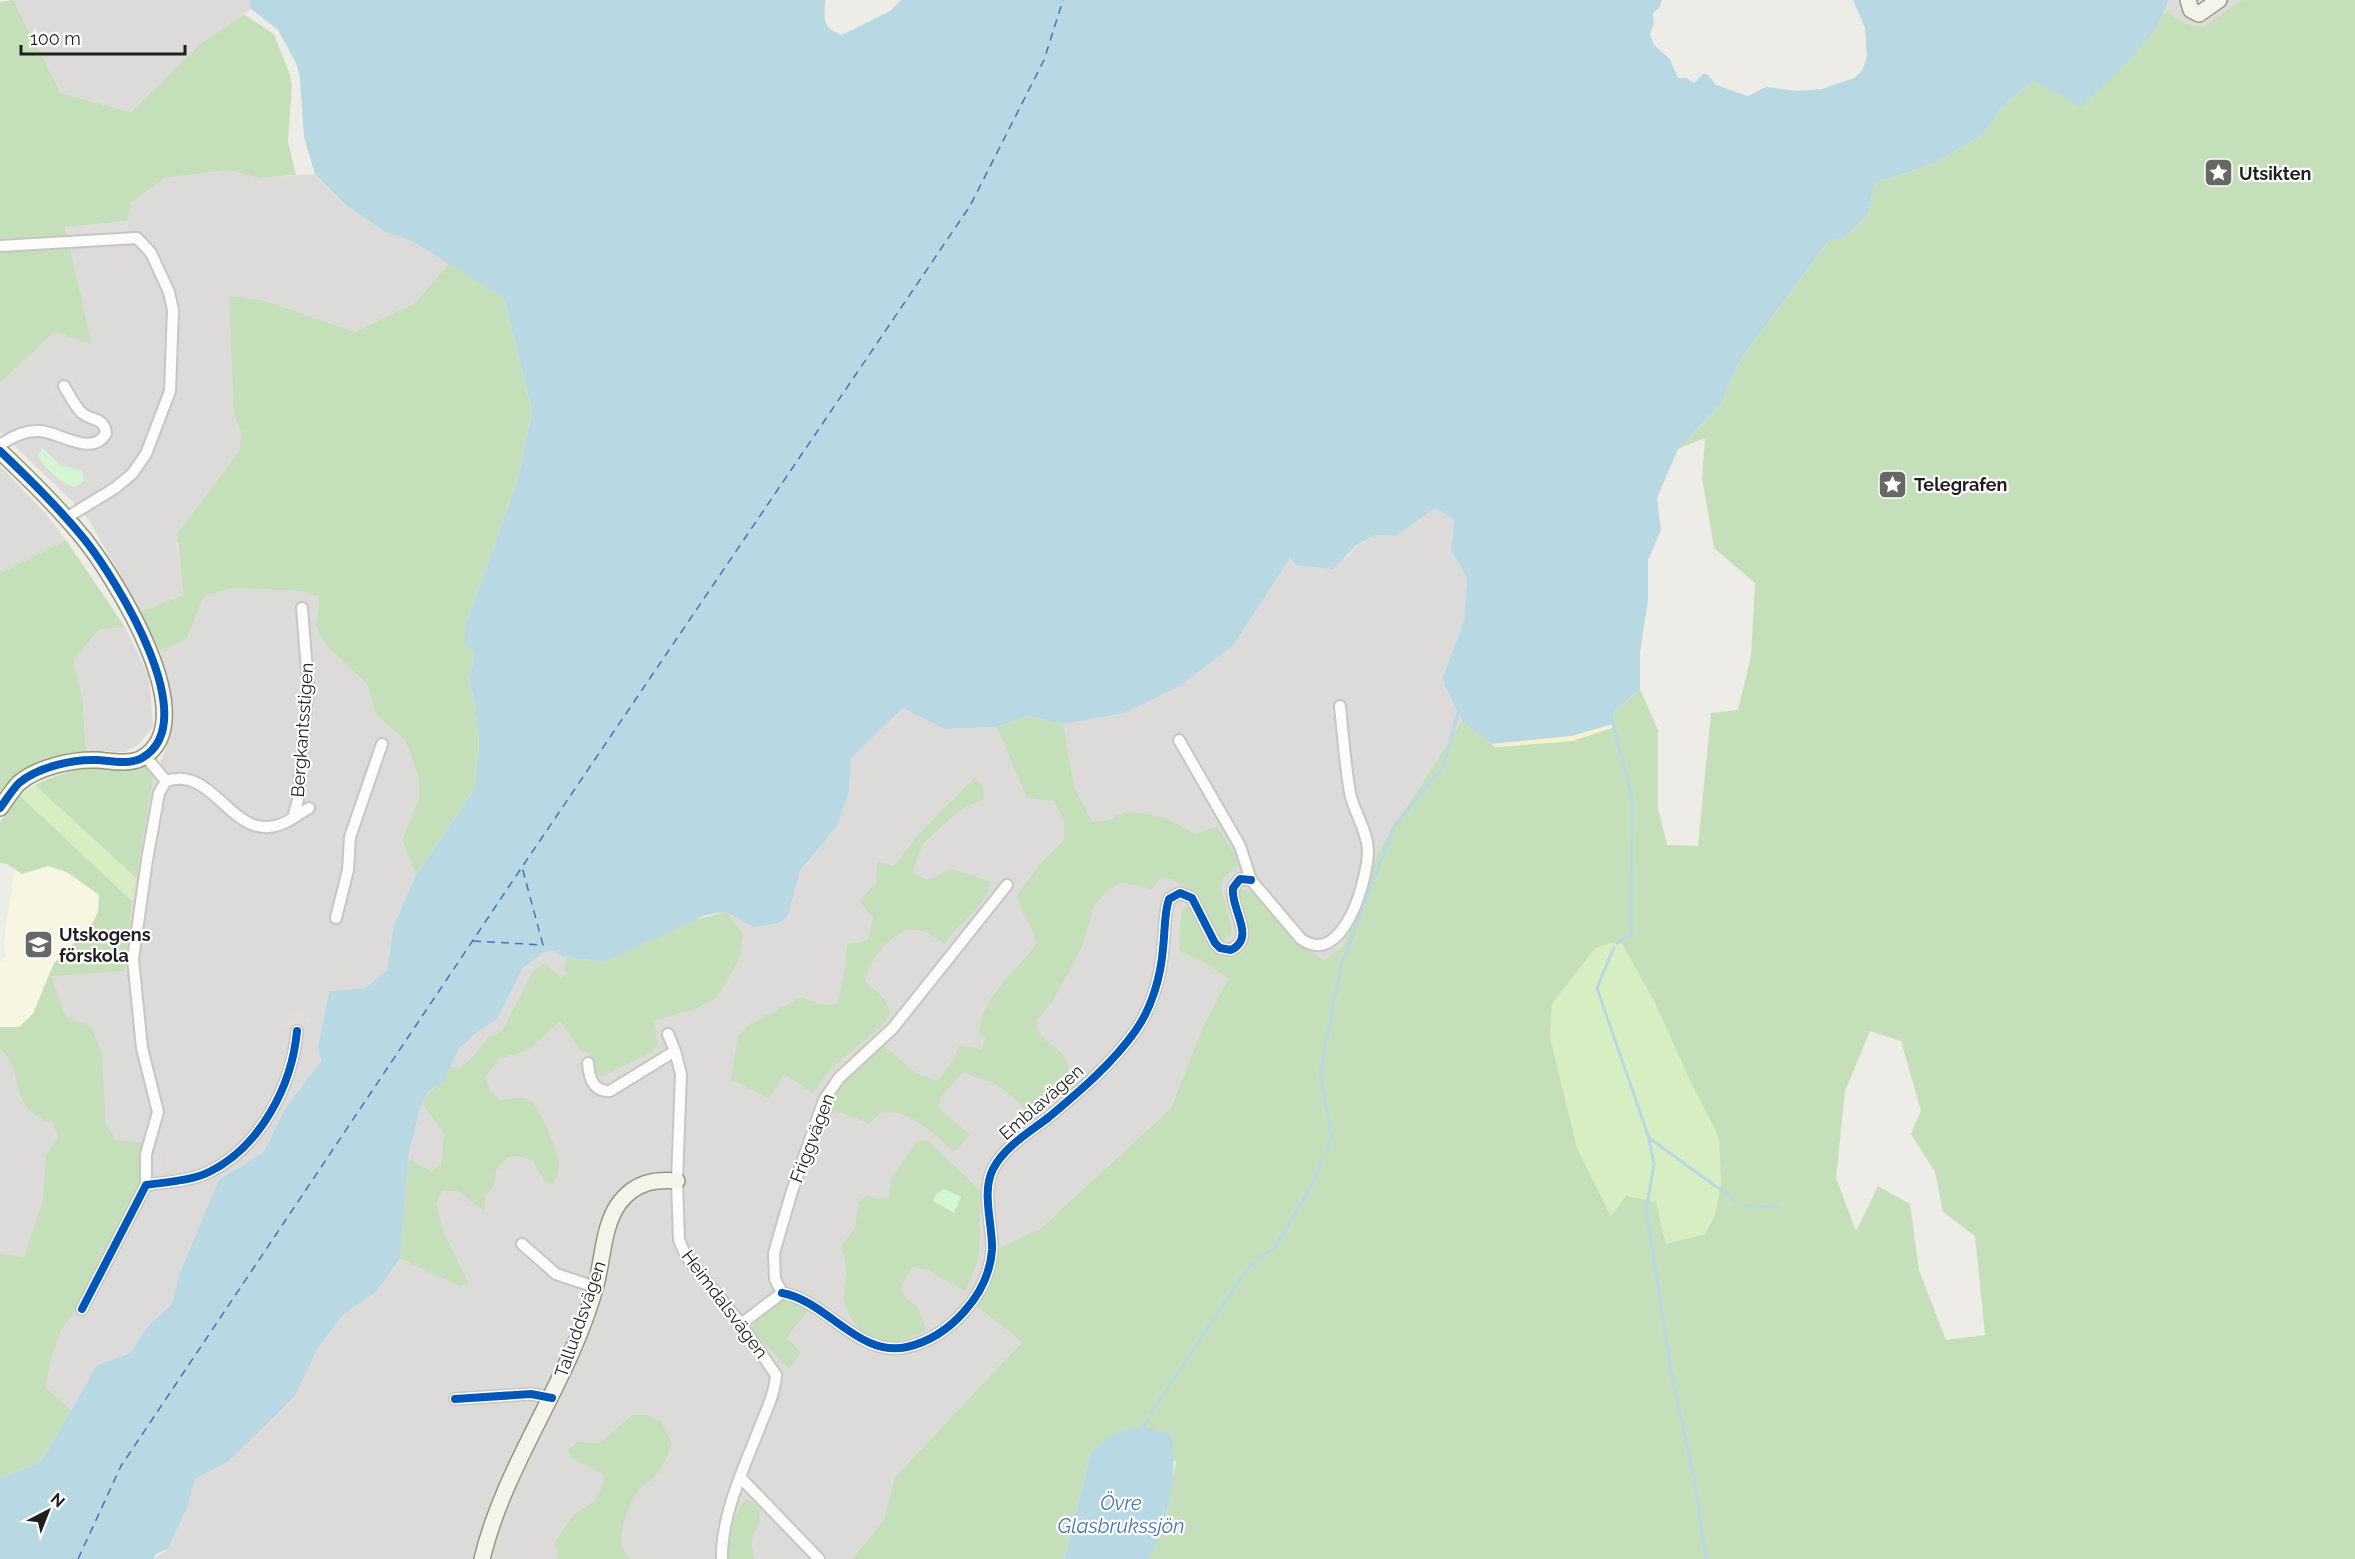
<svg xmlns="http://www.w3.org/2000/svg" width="2355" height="1559" font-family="Raleway,sans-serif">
<rect width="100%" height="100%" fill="#eeece7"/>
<path fill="#dddbd9" d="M13 0H249L251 9 200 44 131 112 61 93Z
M2169 0H2242L2214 22 2196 28 2179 21 2166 11Z
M228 170 259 178 315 174 346 205 365 218 385 232 412 241 449 263 415 303 355 332 266 301 234 415 241 432 239 451 188 521 177 544 183 595 141 611 90 522 74 503 0 432V383L55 330 91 345 65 227 131 203 165 178Z
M0 466 47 515 66 540 0 573Z
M1435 508 1454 519 1451 550 1467 578 1464 621 1443 676 1445 686 1462 721 1378 852 1355 919 1343 946 1324 960 1306 949 1278 921 1259 896 1247 930 1248 941 1242 952 1221 956 1212 950 1206 942 1196 915 1179 951 1213 968 1228 979 1203 1026 1171 1108 1040 1229 999 1248 993 1279 976 1306 1022 1342 895 1477 883 1521 852 1559H153L168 1549 189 1503 195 1479 229 1461 295 1396 318 1348 343 1315 376 1292 421 1105 430 1090 444 1081 459 1049 475 1034 497 1019 523 968 542 953 553 951 564 957 604 962 726 912 753 927 788 916 800 871 837 826 849 792 851 758 903 708 944 729 997 727 1124 713 1180 686 1233 646 1290 558H1346L1357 546 1374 535 1396 536Z
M232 588 300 591 317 596 319 603 315 625 325 643 367 684 376 715 405 740 413 761 419 780V798L402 840 416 875 393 928 387 970 365 988 329 991 318 1047 321 1061 284 1110 264 1152 219 1181 178 1277 172 1304 147 1327 130 1353 97 1365 41 1462 0 1478V1027H19L51 975 125 971 134 883 154 779 167 746 171 719 169 689 160 651 187 639 204 596Z
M125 627 149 676 153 727 139 744 126 752 86 751 83 701 73 661 99 630Z"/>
<path fill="#f6f6e3" d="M48 866 67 872 99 894 98 912 91 926 54 963 33 1014 19 1027H0V962L7 954 4 947 6 926 15 868 22 874Z"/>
<path fill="#d7eec3" d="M35 785 136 878 132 901 19 795Z
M1611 943 1622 944 1654 1001 1692 1085 1719 1137 1721 1183 1715 1216 1705 1234 1666 1244 1656 1202 1612 1217 1577 1148 1550 1037 1552 1004 1595 948Z"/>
<path fill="#c5dfba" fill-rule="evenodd" d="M13 0 61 93 131 112 200 44 244 14 274 34 290 75 292 86 288 142 296 175 259 178 228 170 165 178 131 203 127 221 65 227 92 345 55 331 0 383V2Z
M2242 0H2355V1559H1149L1166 1518 1176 1461 1091 1452 1064 1559H852L883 1521 895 1477 1022 1342 976 1306C990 1288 997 1271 999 1248L1040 1229 1171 1108 1203 1026 1228 979 1213 968 1179 951 1181 910 1190 906C1206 930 1202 966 1242 952L1248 941 1235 897 1241 889C1262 893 1267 909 1280 923 1293 938 1307 950 1324 960L1343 946 1355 919 1378 852 1462 721 1496 747 1572 741 1612 728 1614 712 1640 689 1658 730V808L1667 845 1698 846 1711 713 1738 710 1751 656 1755 583 1714 548 1702 478 1705 438 1678 449 1721 404 1739 362 1829 240 1843 239 1868 214 1875 183 1933 164 1982 135 2002 107 2033 81 2142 46 2166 11C2207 41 2208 21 2242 0ZM1611 943 1622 944 1654 1001 1692 1085 1719 1137 1721 1183 1715 1215 1705 1234 1666 1244 1656 1202 1626 1196 1611 1216 1577 1148 1550 1037 1552 1004 1595 948ZM1870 1031 1901 1041 1921 1111 1911 1134 1935 1172 1943 1212 1975 1236 1985 1335 1946 1340 1919 1270 1910 1204 1878 1186 1856 1231 1836 1178 1845 1091Z
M449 263 504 298 532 411 517 482 467 621 475 652 469 682 475 704 479 745 474 789 416 875 402 840 419 798V780L413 761 405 740 376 715 367 684 325 644 315 625 319 603 317 596 300 591 232 588 204 596 187 639 160 651 141 611 183 595 177 534 239 451 241 432 234 415 229 296 266 301 355 332 415 303Z
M66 540 125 627 99 630 73 661 83 701 86 751C53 754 21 764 0 792V573Z
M1027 716 1063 724 1074 787 1092 822 1109 820 1127 811 1167 818 1196 834 1217 826 1236 857 1237 866 1223 879 1221 888 1232 928 1231 935 1222 942 1217 939C1204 911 1197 881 1161 878L1152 889 1121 882 1107 892 1094 906 1082 947 1053 1001 1037 1020C1038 1042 1053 1041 1064 1056 1082 1079 1045 1105 1028 1114 1019 1101 1001 1085 986 1080 974 1076 977 1080 964 1071L939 1100V1108L970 1135 954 1152C935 1135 909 1107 881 1113L869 1124 837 1111 829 1116C833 1084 861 1065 884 1046L916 1073 937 1081 953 1060 959 1046 982 1049 985 1038 979 1033C980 998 1017 971 1036 944 1033 921 1020 917 1018 894L1040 864 1064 840V821L1054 801 1027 798 997 727Z
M142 763 154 776 136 878 35 785C69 767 105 766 142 763Z
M975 777 983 786 984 799 958 811 922 845 912 873 929 880 952 869 991 882C986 905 959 923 945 944 935 937 923 928 910 930 889 933 869 962 865 981L884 999 891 1013 882 1025 829 1071 813 1093 784 1074 769 1099 731 1079 738 1036 750 1024 802 997 823 1005 837 1004 845 971 847 945 868 940 873 918 859 900 876 884 877 862 894 866 919 834Z
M19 795 132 901 125 971 51 976 66 1017 91 1027 102 1054 106 1125 116 1140 143 1143 141 1184 77 1308 60 1332 49 1366 46 1388 71 1410 41 1462 0 1478V1254L24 1257 43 1201 46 1155 58 1137 53 1123C3 1107 28 1071 0 1049V1027H19L33 1014 54 963 91 926 98 912 99 895 67 872 48 866 22 874 7 864 0 863V822Z
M726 912 743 933 740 958 716 999 694 1009 653 1021 658 1044 652 1052 601 1077 593 1072 589 1054 580 1050 560 1021 532 1047 523 1052 501 1058 486 1076 489 1089 501 1101C510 1099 521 1096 530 1100 540 1106 556 1149 559 1161 560 1170 558 1176 553 1183L545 1182 533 1161 520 1156 508 1157 496 1170 494 1184 485 1197 484 1211 458 1191H442L436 1204 445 1235 469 1284 459 1286 400 1258 408 1158 431 1171 441 1165 444 1134 422 1103C432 1087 443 1084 450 1066L459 1068 471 1059 488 1037 502 1031 533 971 545 963 561 978 567 974 564 967 567 958 604 962 686 922Z
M928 1140 982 1193C975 1234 988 1251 965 1291L927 1270 912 1267 901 1286 903 1295 917 1307 927 1330C916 1336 900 1342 887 1342 867 1342 848 1320 845 1303 841 1281 853 1270 840 1248L855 1228 859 1202 866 1196 878 1199 889 1197 892 1178 916 1142Z
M789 1299 811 1307 786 1338 801 1352 789 1369 754 1333 752 1327C759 1315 775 1300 789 1299Z
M632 1415H647L662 1422 672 1444C668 1453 665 1463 660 1471 655 1478 645 1483 639 1490 628 1505 610 1547 632 1559H558L555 1542 574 1514 595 1501 605 1481 603 1474 571 1458 568 1450 577 1442 600 1443Z
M746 1498 759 1507 760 1524C750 1534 750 1546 755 1559H727C729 1538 733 1515 746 1498Z"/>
<path fill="#f7f1cb" d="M1613 724 1612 728 1572 741 1496 747 1491 744 1571 736Z"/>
<path fill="#d3f6d5" d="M42 448 60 465 82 471 84 481 74 487C60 482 45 469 38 456Z
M944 1189 961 1197 954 1213 933 1201 937 1193Z"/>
<path fill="#dedddb" d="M127 221 131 241 69 246 65 227Z
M71 375 93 409 70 423 49 389Z
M1172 908 1181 910 1179 951H1169Z
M298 1008 312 1020 294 1037 283 1026Z
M147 1144 162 1150V1171L143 1175Z"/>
<path fill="#b8d8e4" d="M249 0H825C825 20 821 27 842 35L890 11 901 0H1662L1659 8 1653 13 1654 24 1650 34 1654 45 1669 58 1678 78H1687L1694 83 1703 74H1707L1716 85 1748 96 1766 87 1798 91 1822 89 1854 78 1862 71 1867 57 1865 28 1853 0H2169C2155 43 2112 76 2081 107L2033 81 2002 107 1982 135 1933 164 1875 183 1868 214 1843 239 1829 240 1739 362 1721 404 1678 449 1657 498 1661 530 1648 560V600L1640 652V689L1614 712 1613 724 1571 736 1491 744 1462 721 1445 686 1443 676 1464 621 1467 578 1451 550 1454 519 1435 508 1396 536 1374 535 1357 545 1333 569 1296 565 1290 558 1233 646 1180 686 1124 713 1063 724 1027 716 997 727 944 729 903 708 851 758 849 792 837 826 800 871 788 916 779 923 753 927 726 912 706 915 604 962 564 957 553 951 542 953 523 968 497 1019 475 1034 459 1049 444 1081 430 1090 421 1105 408 1158 400 1258 376 1292 343 1315 318 1348 295 1396 229 1461 195 1479 189 1503 168 1549 156 1554 153 1559H0V1478L41 1462 97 1365 130 1353 147 1327 172 1304 178 1277 219 1180 264 1152 284 1110 321 1061 318 1047 329 991 365 988 387 970 393 928 416 875 474 789 479 745 475 704 469 682 475 652 464 642 467 621 517 482 532 411 504 298 412 241 385 232 346 205 315 174 304 137 300 79 297 65 278 30 251 9Z
M1143 1427 1171 1434C1179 1477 1168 1520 1149 1559H1064L1091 1452 1118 1431Z"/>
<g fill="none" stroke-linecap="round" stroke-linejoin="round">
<path stroke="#b8d8e4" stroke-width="3" d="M1613 724 1632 797 1631 934 1617 943
M1448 750 1458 713
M1614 947 1597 988 1649 1138 1736 1201
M1327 1038 1341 966 1394 826 1443 767 1447 753
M1326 1042 1320 1074 1332 1137 1326 1153
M1649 1139 1654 1164 1646 1211 1652 1250
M1746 1206 1779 1207
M1653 1253 1671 1371 1694 1479 1706 1559
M1151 1413 1247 1269 1276 1246 1314 1181 1322 1158
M1143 1427 1148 1419"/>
<path stroke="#4274b8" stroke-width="1.5" stroke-dasharray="8 6" stroke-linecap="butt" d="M473 941 543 945 522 867
M78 1559 121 1466 522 867 970 206 1044 60 1063 0"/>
<defs>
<path id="street" d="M0 246 137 238 151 253 169 292 173 310 170 391 146 454 132 474 115 488 66 518
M0 445C11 437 25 430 40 431 59 432 93 458 106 433 104 416 89 421 81 412 74 405 69 394 64 386
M1179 740 1240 846 1251 880 1301 939C1343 969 1368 879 1368 850 1367 830 1354 812 1350 793 1345 764 1343 735 1340 706
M145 756 166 781C218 763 235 856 293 818L298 800 308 683 302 608
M293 818 309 808
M336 918 348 870 350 837 382 744
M668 1034 675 1051
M588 1063C589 1078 593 1092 610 1091L675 1051 681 1074 677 1181 679 1240 686 1256 741 1324 776 1375C775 1392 767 1409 761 1424 745 1466 721 1514 722 1559
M146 1185V1154L158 1112 142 1048 133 959 147 860 159 793 166 781
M522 1244 556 1274 595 1287
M782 1293C827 1301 859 1358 907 1347 950 1337 989 1294 992 1250 993 1225 981 1193 993 1169 1005 1146 1030 1132 1049 1117 1080 1091 1113 1063 1136 1030 1152 1007 1161 976 1163 948 1165 932 1164 914 1169 899L1180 893 1192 898 1215 943 1220 948 1231 950C1257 937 1230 909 1233 888L1240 879 1251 880
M82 1309 146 1185C166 1182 191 1181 209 1172 260 1147 292 1086 297 1031
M741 1324 782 1293 775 1279 774 1253 792 1191 824 1100 839 1078 893 1028 1007 885
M455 1399 531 1394 552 1398
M741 1478 819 1559"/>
<path id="secondary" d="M2188 0 2191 10 2199 14 2219 0
M0 451C29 479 59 508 85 540 115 578 206 722 142 758 129 765 111 761 97 760 73 759 38 767 19 783 12 790 6 800 0 808
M482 1559C505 1463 570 1381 596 1285 603 1259 603 1224 620 1202 635 1183 653 1179 677 1181"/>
</defs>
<use href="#street" stroke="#c6c6c3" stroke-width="14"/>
<use href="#secondary" stroke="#95987e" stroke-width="18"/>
<use href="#street" stroke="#fcfcfb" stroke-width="10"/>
<use href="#secondary" stroke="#f3f4ea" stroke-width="15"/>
<defs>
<path id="cycleway" d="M0 451C29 479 59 508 85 540 115 578 206 722 142 758 129 765 111 761 97 760 73 759 38 767 19 783 12 790 6 800 0 808
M782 1293C827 1301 859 1358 907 1347 950 1337 989 1294 992 1250 993 1225 981 1193 993 1169 1005 1146 1030 1132 1049 1117 1080 1091 1113 1063 1136 1030 1152 1007 1161 976 1163 948 1165 932 1164 914 1169 899L1180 893 1192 898 1215 943 1220 948 1231 950C1257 937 1230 909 1233 888L1240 879 1251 880
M82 1309 146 1185C166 1182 191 1181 209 1172 260 1147 292 1086 297 1031
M455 1399 531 1394 552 1398"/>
</defs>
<use href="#cycleway" stroke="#fff" stroke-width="11"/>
<use href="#cycleway" stroke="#0057b8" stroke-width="8"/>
</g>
<defs>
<symbol id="sight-square" viewBox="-11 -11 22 22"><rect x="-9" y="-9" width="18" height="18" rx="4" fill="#676765" stroke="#fff"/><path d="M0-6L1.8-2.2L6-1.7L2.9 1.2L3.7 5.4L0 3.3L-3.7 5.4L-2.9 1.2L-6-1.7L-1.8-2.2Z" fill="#fff"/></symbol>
<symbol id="school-square" viewBox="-11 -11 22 22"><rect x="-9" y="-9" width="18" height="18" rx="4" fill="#676765" stroke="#fff"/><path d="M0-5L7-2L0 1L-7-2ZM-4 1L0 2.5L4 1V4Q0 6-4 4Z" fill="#fff"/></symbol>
</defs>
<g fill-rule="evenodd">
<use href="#sight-square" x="2202" y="156" width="33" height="33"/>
<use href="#sight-square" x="1876" y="468" width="33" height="33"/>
<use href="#school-square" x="22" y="928" width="33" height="33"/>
</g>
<g text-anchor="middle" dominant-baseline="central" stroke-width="4.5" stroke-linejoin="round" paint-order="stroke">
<g font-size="18" font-weight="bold" fill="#1f1f1f" stroke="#fff" text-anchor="start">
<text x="2239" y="173">Utsikten</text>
<text x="1914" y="484">Telegrafen</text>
<text x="59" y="934">Utskogens<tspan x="59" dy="21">förskola</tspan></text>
</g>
<g font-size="18" fill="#1f1f1f" stroke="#fff">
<text transform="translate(302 730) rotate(-86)">Bergkantsstigen</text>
<text transform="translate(1041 1102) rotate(-41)">Emblavägen</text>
<text transform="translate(812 1138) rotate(-69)">Friggvägen</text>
<text transform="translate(725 1304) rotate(53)">Heimdalsvägen</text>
<text transform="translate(580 1319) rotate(-71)">Talluddsvägen</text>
</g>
<g font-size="20" font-style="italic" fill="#4274b8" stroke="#fff">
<text x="1121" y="1503">Övre<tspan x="1121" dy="23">Glasbrukssjön</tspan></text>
</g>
</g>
<g transform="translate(48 1511) rotate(42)" stroke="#ffffff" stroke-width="4.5" paint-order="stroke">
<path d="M0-4.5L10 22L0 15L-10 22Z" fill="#1f1f1f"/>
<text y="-9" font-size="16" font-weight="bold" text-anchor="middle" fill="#1f1f1f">N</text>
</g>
<path d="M21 45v9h164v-9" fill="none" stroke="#1f1f1f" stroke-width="3"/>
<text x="30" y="45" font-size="18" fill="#1f1f1f" stroke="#ffffff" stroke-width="4.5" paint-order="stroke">100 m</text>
</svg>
